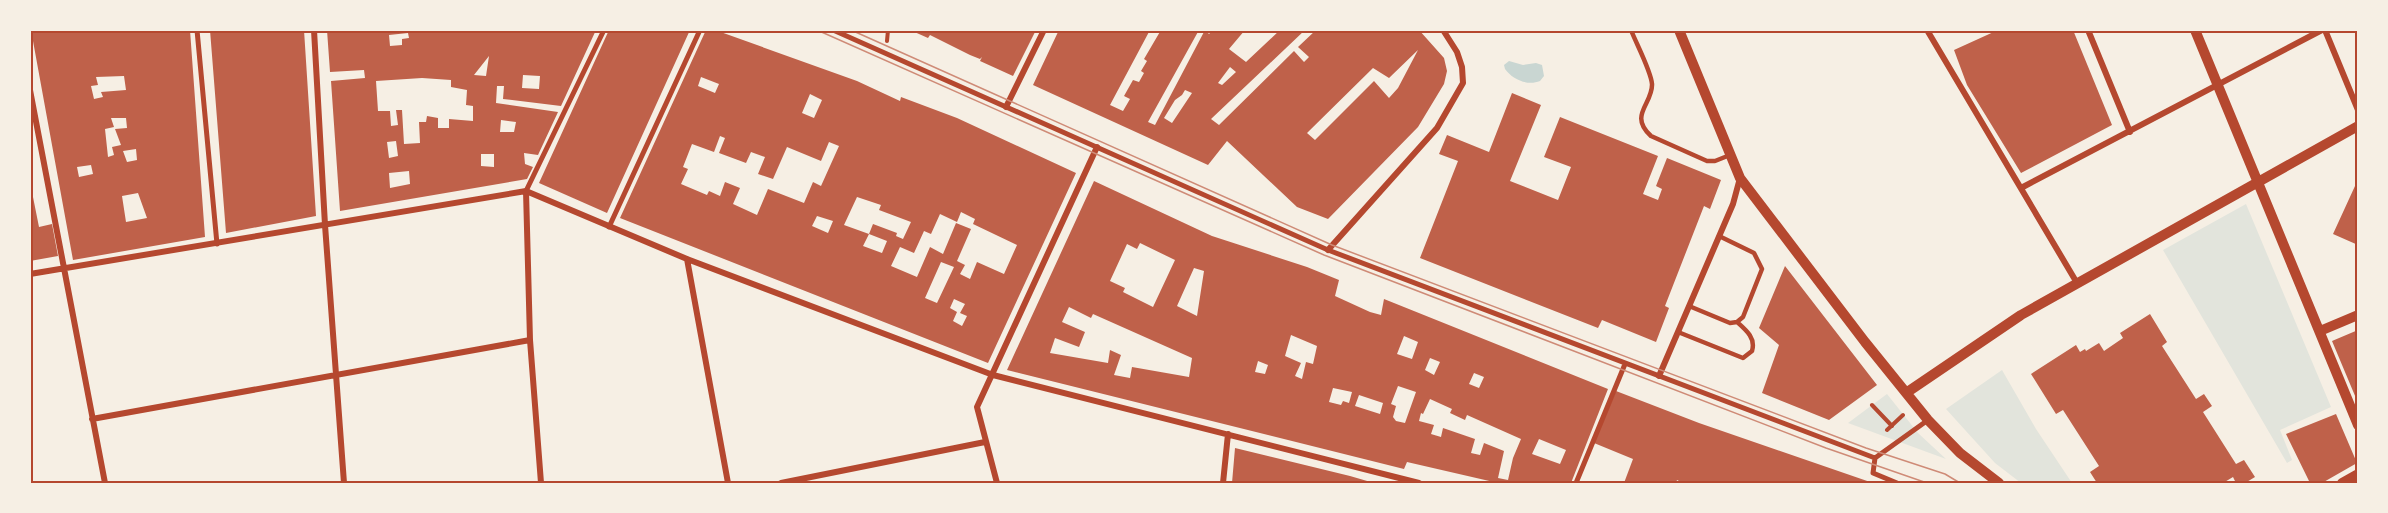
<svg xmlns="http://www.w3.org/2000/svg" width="2388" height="513" font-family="'Exo 2',sans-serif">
<rect width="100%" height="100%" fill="#f6efe4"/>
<path fill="#e2e4dc" d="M2246 204 2331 407 2280 430 2292 460 2287 463 2163 250Z
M2002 370 2036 429 2072 483H2021L1995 463 1946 409Z
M1887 394 1918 433 1946 459 1848 423Z"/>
<path fill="#c9d6d2" d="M1509 61 1523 65 1536 63 1542 65 1544 76 1540 81C1528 86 1513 80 1505 69L1504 65Z"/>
<path fill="#bf614a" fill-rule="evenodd" d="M31 30H190L205 237 73 260ZM124 76 126 90 101 92 103 97 94 99 91 86 98 85 96 77ZM111 118H126L127 128 115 129 121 145 112 147 114 155 108 157 105 129 114 127ZM136 149 137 160 127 162 123 151ZM91 165 93 174 79 177 77 167ZM138 193 147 218 126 222 122 196Z
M210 30H304L316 216 226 233Z
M327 30H596L561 106 503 99 504 86H497L496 103 558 112 538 155 524 153 525 164 533 167 527 179 340 211 331 81 365 78 364 70 330 72ZM408 33 409 38 402 39V45L390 46 389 35ZM489 56 486 76 474 75ZM523 75 540 76 539 89 522 88ZM422 78 451 80V87L467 90 466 105 473 106V121L449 119V128H438V118L427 116 426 122H419L420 143 404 144 402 110H396L398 125 391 126 390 111H378L376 81ZM501 120 516 122 514 132H500ZM396 141 398 156 389 158 387 142ZM481 154H494V167L481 166ZM409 171 410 184 390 188 389 173Z
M609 30H690L607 213 539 183Z
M706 30H715L857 81 900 101 901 97 957 118 1076 173 988 363 620 218ZM701 77 719 84 715 93 698 86ZM810 94 822 100 814 118 802 113ZM720 136 725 138 719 153 746 163 751 152 765 157 758 174 773 179 787 147 821 161 829 142 839 146 821 186 813 182 804 203 768 189 757 215 733 204 740 188 725 182 720 196 709 191 707 195 681 184 688 169 683 167 692 144 714 152ZM857 197 881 205 879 210 911 222 903 239 896 236 897 233 873 224 869 234 887 241 882 253 863 246 869 234 844 225ZM961 212 975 219 973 224 1017 245 1004 274 977 262 970 279 960 274 965 265 957 261 971 229 956 223 943 254 930 247 917 277 891 266 900 247 914 253 924 231 931 234 940 214 957 222ZM817 216 833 221 828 233 812 226ZM941 262 954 267 937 303 925 298ZM954 299 965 304 960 313 967 316 962 326 953 321 957 312 950 308Z
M910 30H1036L1013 76 980 61 982 57 980 59 970 55 930 35 928 38Z
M1053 30H1150L1110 105 1123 111 1130 99 1124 96 1133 80 1139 82 1144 73 1141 71 1147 61 1144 59 1161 30H1199L1148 122 1155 125 1205 30 1209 34 1213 30H1245L1229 49 1246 62 1280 30H1305L1211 119 1219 125 1294 51 1304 62 1309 57 1298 47 1316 30H1419L1444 58 1447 71 1444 84 1418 127 1328 219 1297 207 1227 141 1208 165 1033 85 1058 32ZM1418 50 1398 88 1389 98 1374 81 1315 140 1307 133 1373 68 1389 78ZM1230 67 1236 72 1222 85 1218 83ZM1185 90 1192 93 1172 123 1164 118 1175 100 1182 95Z
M1998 30H2073L2112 125 2021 173 1967 85 1954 50Z
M1512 93 1541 105 1510 181 1558 200 1571 167 1544 157 1560 117 1658 156 1643 194 1658 200 1662 189 1656 186 1667 158 1721 180 1710 209 1704 206 1665 306 1669 308 1656 342 1602 320 1598 328 1420 258 1458 161 1439 154 1447 135 1489 152Z
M1094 181 1212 236 1307 267 1339 280 1335 296 1370 312 1381 315 1384 299 1608 389 1571 483H1498L1407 462 1404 469 1007 370ZM1140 243 1175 260 1153 307 1123 292 1125 288 1110 281 1127 244 1137 249ZM1194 268 1204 271 1197 316 1177 306ZM1069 307 1091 318 1093 314 1192 358 1189 377 1132 367 1130 378 1114 375 1121 355 1110 350 1108 363 1050 353 1055 338 1079 347 1085 332 1062 322ZM1291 335 1317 346 1313 364 1306 362 1302 379 1295 376 1301 363 1285 356ZM1404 336 1418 342 1412 359 1397 354ZM1430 358 1440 362 1434 375 1425 370ZM1258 361 1268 365 1265 374 1255 372ZM1474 373 1484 377 1479 388 1469 384ZM1398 386 1416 392 1405 423 1396 421 1393 417 1396 406 1391 404ZM1333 388 1352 392 1349 403 1343 401 1341 405 1329 402ZM1359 395 1383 403 1380 414 1355 406ZM1430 399 1452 409 1450 413 1465 420 1467 415 1521 439 1513 458 1508 480 1498 478 1504 451 1484 443 1480 455 1471 453 1475 439 1443 428 1441 437 1431 434 1434 425 1419 421 1421 413 1423 414ZM1539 439 1566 450 1560 464 1532 454Z
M30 182 39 227 52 224 58 256 30 261Z
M2355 186 2358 187V245L2333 234Z
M1785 266 1877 385 1829 420 1762 393 1779 345 1759 328Z
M2150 314 2167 342 2162 346 2196 399 2204 394 2212 406 2203 412 2236 464 2244 460 2255 477 2245 483H2236L2233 477 2223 483H2097L2090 472 2099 466 2063 410 2056 414 2031 374 2076 345 2080 352 2085 349 2086 351 2099 343 2104 351 2123 338 2120 333Z
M2358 330V403L2332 341Z
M1616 391 1699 423 1873 483H1683L1677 480 1676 483H1624L1633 459 1594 443Z
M2336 414 2357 463 2322 483H2310L2286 434Z
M1235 448 1350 476 1374 483H1232Z"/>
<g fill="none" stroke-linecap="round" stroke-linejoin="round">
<path stroke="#b5482f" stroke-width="4" d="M887 41 888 30
M1872 405 1892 426
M1887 430 1903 415"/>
<path stroke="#b5482f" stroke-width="4.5" d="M1631 30C1636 43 1651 71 1652 84 1653 104 1628 115 1651 136L1707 161H1715L1730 155
M1689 306 1730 323 1737 322 1743 317 1762 269 1754 253 1719 236
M1678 332 1743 358 1752 351C1756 338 1746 330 1737 322"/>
<path stroke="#b5482f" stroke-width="5" d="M197 30 217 244
M833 30 1328 250 1875 458 1873 473 1897 483
M526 191 604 30
M609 227 700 30
M1875 458 1928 420
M1576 483 1625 364"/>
<path stroke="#b5482f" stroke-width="6" d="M314 30 325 225 344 483
M1927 30 2077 283
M2088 30 2130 132
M2325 30 2358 110
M30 90 105 483
M1006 107 1044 30
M2021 188 2322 30
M526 191 530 340 541 483
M1328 250 1437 128 1463 83 1462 67 1457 52 1443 30
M687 259 728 483
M30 274 526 191 687 259 993 375 1419 483
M1659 376 1733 204 1740 178
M92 419 530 340
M781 483 985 442
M997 483 977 407 1097 147
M1223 483 1228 434"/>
<path stroke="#b5482f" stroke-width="10" d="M1679 30 1740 178 1865 342 1928 420 1960 453 1999 483
M2195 30 2358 425
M2320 331 2358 315
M1906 393 2021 315 2358 126
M2342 483 2358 474"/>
<path stroke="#cf8b77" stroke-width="1.5" d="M817 30 1324 255 1826 448 1927 483
M851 30 1332 245 1866 448 1945 474 1960 483"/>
</g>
<rect width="2388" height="513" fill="none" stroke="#f6efe4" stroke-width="63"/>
<rect x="32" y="32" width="2324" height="450" fill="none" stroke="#b5482f" stroke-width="2"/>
</svg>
